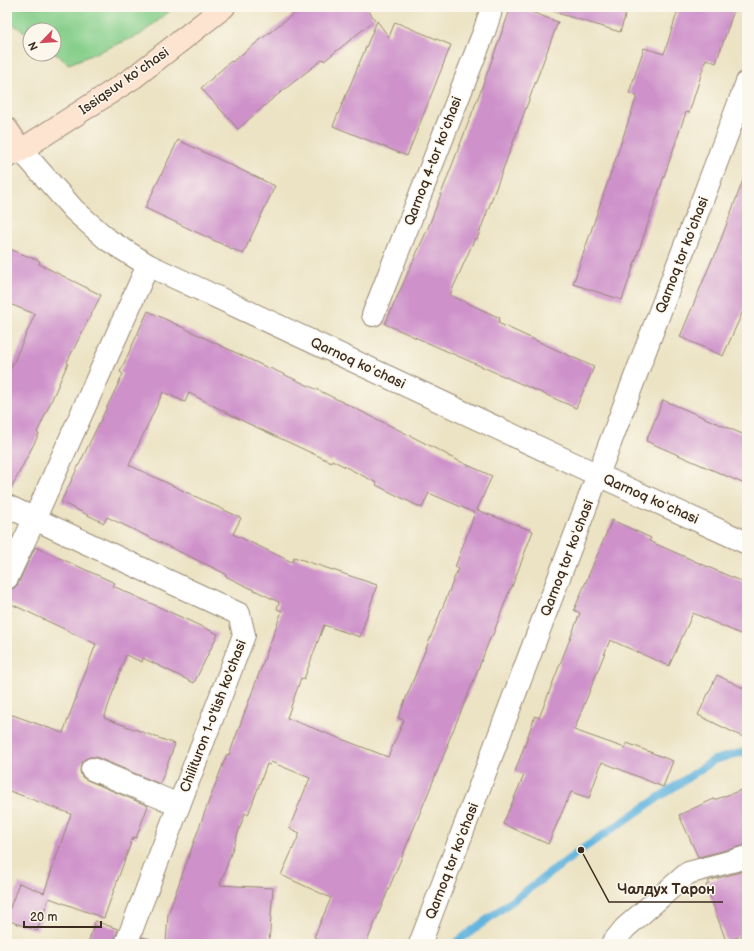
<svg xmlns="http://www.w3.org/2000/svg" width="754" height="951" font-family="'Balsamiq Sans',sans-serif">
<rect width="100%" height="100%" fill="#fbf7ec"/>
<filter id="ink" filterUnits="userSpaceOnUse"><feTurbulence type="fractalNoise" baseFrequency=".025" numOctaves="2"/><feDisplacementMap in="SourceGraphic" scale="8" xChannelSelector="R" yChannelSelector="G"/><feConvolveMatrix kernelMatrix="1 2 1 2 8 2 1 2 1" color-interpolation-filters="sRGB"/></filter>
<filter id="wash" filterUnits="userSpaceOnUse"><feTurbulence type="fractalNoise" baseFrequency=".012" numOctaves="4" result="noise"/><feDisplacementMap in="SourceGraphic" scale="16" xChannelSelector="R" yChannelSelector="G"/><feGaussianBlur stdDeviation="0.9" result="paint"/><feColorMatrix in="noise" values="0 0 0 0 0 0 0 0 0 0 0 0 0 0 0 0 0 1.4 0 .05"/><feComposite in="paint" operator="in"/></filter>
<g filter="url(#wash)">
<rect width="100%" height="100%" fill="#ece3c4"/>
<path fill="#87cf8b" stroke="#617c54" d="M7 7H175L140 35 69 64 54 53V30H30V36L7 20Z"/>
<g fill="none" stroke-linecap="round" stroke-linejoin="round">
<path stroke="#62b4de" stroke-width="8" d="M454 944 581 850 714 760 747 751"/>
</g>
<g id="blocks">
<path fill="#ce91ca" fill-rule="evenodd" d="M302 7H366L375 20 324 61 323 59 271 100 238 129 201 88 231 61 232 62Z
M511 7H518L558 22 477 239 475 238 450 295 500 318 498 323 594 367 576 408 385 324 428 228 484 82Z
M554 7H628L620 32 554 12Z
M679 7H735L716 63 706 59 689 113 686 112 622 300 573 284 637 96 629 93 644 48 664 54Z
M377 21 389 37 395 22 451 45 407 156 333 126Z
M178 140 275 186 243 254 145 208Z
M745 175 747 176V302L723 356 680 337 713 257 714 258Z
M7 248 40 261 39 264 101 295 67 362 68 363 37 433 39 434 8 494 7 377 35 314 7 303Z
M148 311 270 369V368L320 391 403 432 448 455V456L492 476 477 510 533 531 511 589H510L492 637 491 636 472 685 447 745H448L366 944H330L314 937 331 898 281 875 300 833 289 828 310 778 271 762 270 765 267 764 248 815 245 813 220 885 273 888 269 944H166L168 914 204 814 227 754 229 755 282 611 277 609 279 602 225 576 226 574 107 517 104 523 61 502 123 374 120 372ZM163 392 185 402 189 393 245 422 331 462 332 460 377 483 376 485 422 508 429 493 475 513 455 567 458 569 398 718 404 720 388 757 287 718 301 678 304 679 324 625 360 637 377 585 294 557 292 562 233 534 241 518 129 465Z
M663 400 747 436V485L646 441Z
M612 520 651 538 649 541 747 584V637L693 613 669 666 610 640 574 730 625 748 627 743 673 761 663 787 602 762 589 798 571 792 548 844 503 824 524 775 515 772 535 716 539 718 580 613 574 610Z
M7 534 13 536 7 548Z
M35 547 115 583 113 586 218 634 194 683 143 658 142 662 126 655 104 718 175 744 160 784 96 757H90L85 759 81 764 80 771 82 777 87 780 148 806 136 838 133 837 104 918 49 898 37 931 7 920V916L19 883 44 893 71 814 7 790V713L63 733 96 644 7 602V590L14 588 18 584Z
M717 675 747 690V739L698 715Z
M747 788V845L698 857 679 815 714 799V800Z
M747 870V934L726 941 706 885 709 884 708 881Z
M95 921 118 929 114 944H88Z
M142 937 153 940 152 944H139Z"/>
</g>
</g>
<g filter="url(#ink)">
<use href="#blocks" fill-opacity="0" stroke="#948671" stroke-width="1"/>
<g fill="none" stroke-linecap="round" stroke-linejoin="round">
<defs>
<path id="street" d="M21 150 74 210 108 240 148 265 598 475 747 543
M373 315 484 32 490 14 491 7
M7 506 239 614 244 635 126 944
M7 578 34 520 148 265
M92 769 179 805
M420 944 747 82
M612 944 625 928 688 873 747 857"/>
<path id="secondary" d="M7 129 21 150
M7 157 21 150 133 78 224 7"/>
</defs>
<use href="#street" stroke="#948671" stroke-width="24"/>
<use href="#secondary" stroke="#948671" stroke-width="24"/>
<use href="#street" stroke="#fff" stroke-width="22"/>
<use href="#secondary" stroke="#fde4d0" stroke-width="22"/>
</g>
</g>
<g text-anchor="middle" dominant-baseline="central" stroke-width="3" stroke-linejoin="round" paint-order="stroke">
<g font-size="14" fill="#3b2a1e" stroke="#fbf7ec">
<text transform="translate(124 81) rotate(-35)">Issiqsuv koʻchasi</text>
<text transform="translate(433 161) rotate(-69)">Qarnoq 4-tor koʻchasi</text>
<text transform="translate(682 255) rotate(-69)">Qarnoq tor koʻchasi</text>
<text transform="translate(358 363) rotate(25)">Qarnoq koʻchasi</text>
<text transform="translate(651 499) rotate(24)">Qarnoq koʻchasi</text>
<text transform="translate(567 558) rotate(-69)">Qarnoq tor koʻchasi</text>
<text transform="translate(213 716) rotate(-69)">Chilituron 1-o'tish ko'chasi</text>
<text transform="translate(452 861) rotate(-69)">Qarnoq tor koʻchasi</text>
</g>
</g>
<path fill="none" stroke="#3b2a1e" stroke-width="1.5" d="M581 850L609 902H723"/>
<circle fill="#3b2a1e" stroke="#fbf7ec" stroke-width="1.5" cx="581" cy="850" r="4"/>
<g font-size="15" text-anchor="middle" font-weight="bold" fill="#3b2a1e" stroke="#fbf7ec" stroke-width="3" stroke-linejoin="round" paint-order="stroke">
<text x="666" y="894">Чалдух Тарон</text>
</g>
<rect width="754" height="951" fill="none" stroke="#fbf7ec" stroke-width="24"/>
<g transform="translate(42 42) rotate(245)"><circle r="19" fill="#fbf7ec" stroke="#aea59a"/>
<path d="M0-3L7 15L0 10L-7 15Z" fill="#d1495b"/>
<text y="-6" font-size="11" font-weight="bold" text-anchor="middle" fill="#3b2a1e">N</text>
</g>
<path d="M24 921v6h77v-6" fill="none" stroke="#3b2a1e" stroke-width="2"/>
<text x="30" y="921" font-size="12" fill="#3b2a1e" stroke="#fbf7ec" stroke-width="3" paint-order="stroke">20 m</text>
</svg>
